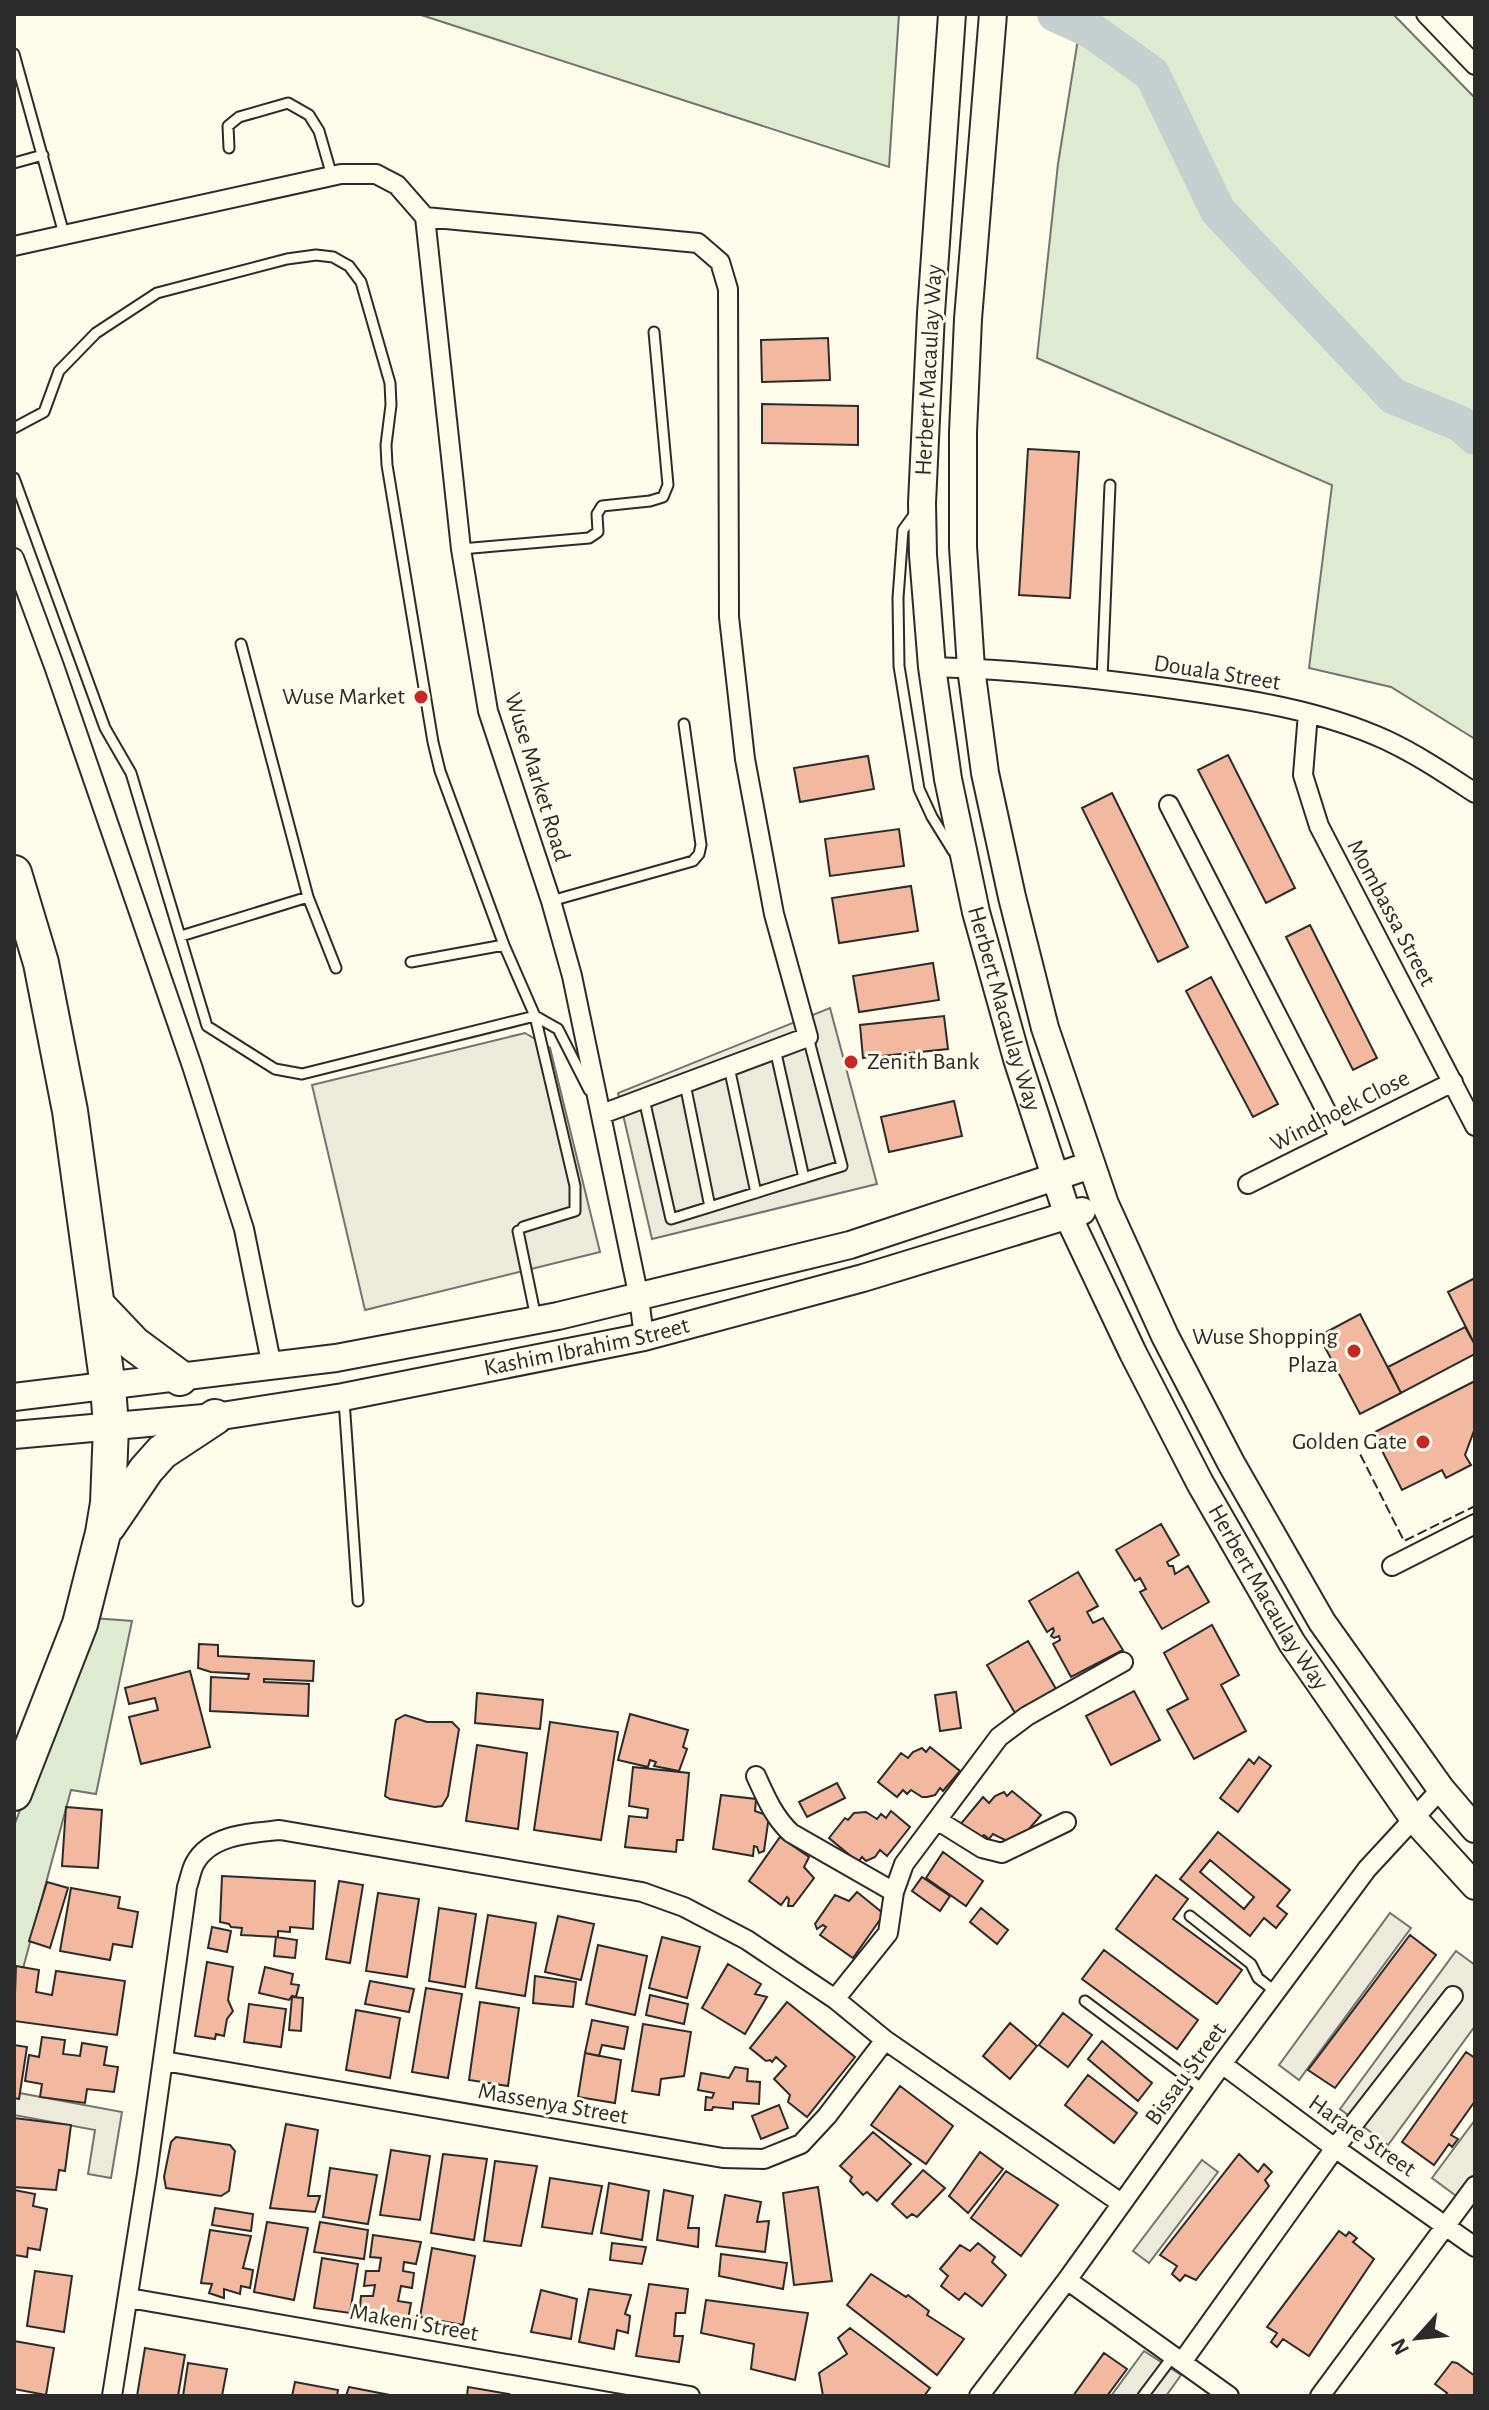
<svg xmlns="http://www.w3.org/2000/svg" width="1489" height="2410" font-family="'Alegreya Sans',sans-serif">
<rect width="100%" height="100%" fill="#fdfbea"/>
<path fill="#deebd1" stroke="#74746e" stroke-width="2" d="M418 14H899L889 167Z
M1082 14H1393L1475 98V739L1391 687 1309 668 1332 485 1037 358 1058 164Z
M93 1618 132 1621 96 1794 71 1790 14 2002V1826Z"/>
<path fill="#eceadb" stroke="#74746e" stroke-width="2" d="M830 1008 877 1184 652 1239 618 1093Z
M525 1033 550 1048 600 1252 365 1310 312 1085Z
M1390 1913 1411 1928 1299 2080 1279 2065Z
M1456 1951 1475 1965V2026L1388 2145 1340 2109Z
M14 2092 122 2112 111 2178 88 2174 95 2130 14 2115Z
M1475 2120V2176L1459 2198 1432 2178Z
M1202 2160 1218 2172 1149 2263 1133 2251Z
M1144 2351 1181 2375 1166 2396H1111Z"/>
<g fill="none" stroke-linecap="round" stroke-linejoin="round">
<path stroke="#c7d0d0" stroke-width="36" d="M1055 14 1092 31 1152 74 1218 211 1393 396 1461 424 1475 437"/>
</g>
<path fill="#f2b8a0" stroke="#2b2b2b" stroke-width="2" fill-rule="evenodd" d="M828 338 830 380 762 382 761 340Z
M762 404 858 406V445L762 443Z
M1028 449 1079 452 1070 598 1019 595Z
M1228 755 1295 888 1266 903 1198 770Z
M868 756 874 789 800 802 794 768Z
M1112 793 1188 947 1158 962 1082 808Z
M899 829 904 866 830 876 825 839Z
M911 886 918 931 839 943 832 898Z
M1310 925 1377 1058 1353 1070 1286 937Z
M933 963 939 1000 859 1012 853 976Z
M1211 977 1278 1104 1253 1117 1186 991Z
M944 1016 948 1049 863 1058 860 1025Z
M954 1101 962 1136 889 1152 881 1117Z
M1475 1278V1345L1448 1292Z
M1360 1314 1401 1393 1360 1414 1319 1336Z
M1465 1327 1475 1345V1354L1401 1393 1388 1367Z
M1475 1381V1428L1465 1455 1471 1465 1446 1478 1442 1470 1402 1490 1373 1433Z
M1161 1524 1179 1555 1167 1562 1169 1566H1173L1175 1574 1188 1566 1209 1602 1162 1629 1140 1592 1146 1589 1140 1578 1135 1581 1116 1550Z
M1078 1572 1098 1606 1087 1612 1093 1623 1103 1618 1123 1650 1071 1677 1053 1644 1060 1640 1059 1636 1054 1638 1051 1636 1054 1631 1053 1628 1047 1632 1029 1601Z
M1212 1625 1239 1675 1221 1685 1246 1731 1194 1759 1167 1710 1188 1699 1164 1653Z
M1028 1641 1056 1689 1015 1713 987 1665Z
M199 1644 218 1645V1656L314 1661 313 1681 264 1679V1682L309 1684 308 1716 210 1711 211 1677 248 1679 249 1674 211 1672 198 1668Z
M190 1671 210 1747 141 1764 129 1717 158 1710 155 1698 129 1704 125 1688Z
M1134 1691 1160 1740 1111 1765 1086 1716Z
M956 1692 961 1728 940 1731 935 1695Z
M477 1693 543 1700 540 1729 475 1723Z
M630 1714 688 1730 683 1747 687 1749 679 1771 654 1766 656 1762 650 1760 648 1767 618 1760Z
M405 1715 427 1722H452L459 1729 448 1796 442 1806 435 1807 390 1799 385 1796 395 1725 396 1720Z
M550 1722 618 1732 601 1840 534 1830Z
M477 1745 527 1753 518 1829 466 1821Z
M930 1747 960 1771 943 1791 940 1788 935 1795 927 1797H922L911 1790 907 1794 903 1790 897 1797 878 1782 901 1753 908 1758 913 1752 922 1748 926 1752Z
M1259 1757 1271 1766 1238 1812 1220 1798 1249 1759 1254 1764Z
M633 1767 689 1773 683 1840H677L676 1852 625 1847 629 1816 647 1818 648 1809 629 1806Z
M837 1783 845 1798 807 1817 799 1802Z
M1012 1791 1041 1815 1024 1835 1021 1833 1016 1840 1009 1842 993 1834 989 1839 984 1835 978 1841 959 1826 983 1797 989 1803 995 1796 1004 1792 1007 1796Z
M721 1795 756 1799 755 1811 769 1816 764 1851 759 1853 757 1847 754 1846 753 1856 713 1849Z
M66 1807 102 1810 98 1868 62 1866Z
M891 1811 910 1827 887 1856 880 1850 875 1857 866 1861 862 1857 858 1862 829 1838 845 1818 848 1820 854 1813 866 1812 877 1819 881 1814 886 1818Z
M1218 1832 1290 1890 1277 1906 1287 1914 1276 1928 1264 1918 1250 1936 1180 1879ZM1210 1860 1254 1897 1244 1909 1200 1872Z
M780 1837 809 1857 804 1867 814 1878 793 1906H788L789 1899 787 1897 781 1905 749 1881Z
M943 1852 983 1881 966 1906 926 1878Z
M1156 1875 1188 1899 1173 1919 1242 1970 1217 2004 1116 1929Z
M222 1876 315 1881 313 1929 290 1927V1932L278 1931V1937L241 1935 242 1928 231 1927 229 1924 220 1922Z
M922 1877 950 1896 940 1911 912 1891Z
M339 1881 363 1885 350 1963 326 1959Z
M47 1882 68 1888 50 1948 29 1941Z
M71 1888 120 1897 118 1908 138 1912 132 1947 113 1944 110 1960 60 1951Z
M857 1892 884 1914 853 1958 820 1935 826 1927 823 1925 817 1929 815 1924 835 1895 849 1901Z
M378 1893 419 1899 407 1977 366 1971Z
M439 1908 476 1914 465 1987 429 1981Z
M981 1908 1008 1930 997 1944 970 1922Z
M488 1915 536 1923 525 1996 476 1988Z
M558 1916 594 1924 581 1980 545 1972Z
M212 1927 231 1931 227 1952 208 1948Z
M1410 1935 1436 1955 1335 2088 1308 2070Z
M276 1937 297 1940 295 1958 274 1956Z
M662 1937 700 1947 687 1998 649 1988Z
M598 1945 647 1956 635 2015 586 2004Z
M1104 1950 1198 2020 1177 2049 1082 1979Z
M207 1962 233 1967 228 2000 233 2011 227 2019 224 2036 216 2034 215 2039 195 2036Z
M728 1964 761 1984 755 1994 767 1997 745 2034 702 2008Z
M16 1966 39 1970 36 1992 52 1995 56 1971 125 1981 117 2035 14 2021Z
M265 1967 293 1974 291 1984 299 1985 296 1997 292 1996 289 2000 259 1993Z
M535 1976 576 1982 573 2007 533 2003Z
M370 1981 414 1989 409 2012 365 2004Z
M426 1988 462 1994 448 2078 412 2072Z
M650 1995 688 2004 684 2024 646 2015Z
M292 1997 303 1998 301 2031 289 2030Z
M480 2002 519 2008 508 2086 469 2080Z
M787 2002 855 2057 807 2117 788 2102 790 2095 774 2079 786 2066 776 2057 772 2062 770 2060 766 2061 750 2048Z
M249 2004 286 2009 281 2047 244 2042Z
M356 2010 400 2018 390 2078 346 2070Z
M1063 2013 1092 2035 1068 2067 1039 2045Z
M592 2020 628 2027 624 2049 602 2045 599 2056 585 2053Z
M1010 2023 1037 2046 1010 2079 983 2056Z
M643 2024 691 2032 684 2076 661 2079 659 2095 632 2091Z
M42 2037 65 2040 63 2054 80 2056 82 2043 107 2047 104 2065 118 2067 114 2092 87 2089 85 2103 40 2097 42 2084 25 2081 29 2055 39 2057Z
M1102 2041 1152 2083 1138 2101 1088 2059Z
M14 2045 27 2047 19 2099 14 2098Z
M1466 2052 1475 2058V2101L1451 2135 1458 2139 1452 2147 1449 2144 1434 2165 1402 2142Z
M585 2053 621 2060 615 2103 578 2097Z
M735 2067 748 2069 747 2081 760 2082 759 2104 733 2102V2109L713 2107 712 2110H705L706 2097 712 2098 714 2093 698 2090 701 2073 729 2078Z
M1088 2075 1137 2113 1114 2143 1065 2105Z
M900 2086 953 2126 926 2164 871 2125Z
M779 2105 788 2128 761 2139 752 2116Z
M14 2118 71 2125 65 2171 59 2170 56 2190 14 2187Z
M286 2124 318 2130 308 2196H320L315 2212 270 2208Z
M873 2132 911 2164 877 2201 867 2192 863 2195 850 2181 852 2177 840 2166Z
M176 2137 230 2145 235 2151 229 2191 221 2196 166 2188 164 2177 171 2142Z
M391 2150 430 2156 420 2220 380 2215Z
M980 2152 1003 2169 968 2213 949 2196Z
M443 2154 487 2159 474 2240 431 2233Z
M1239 2154 1258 2172 1264 2164 1272 2172 1265 2180 1269 2186 1196 2280 1185 2275 1180 2281 1172 2274 1177 2266 1160 2255Z
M495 2161 537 2166 521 2246 484 2241Z
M330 2168 377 2175 368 2224 323 2217Z
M923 2170 945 2188 917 2217 912 2214 907 2218 892 2204Z
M1006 2171 1058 2205 1021 2256 971 2218Z
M550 2178 602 2186 592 2234 542 2227Z
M609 2183 649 2191 642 2240 601 2233Z
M818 2187 832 2281 794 2285 783 2193Z
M14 2190 35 2194 33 2206 47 2209 40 2250 28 2248 27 2257 14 2255Z
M664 2190 693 2196 688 2228H699L698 2247 657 2240Z
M725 2195 761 2202 757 2222 769 2221 765 2252 716 2246Z
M215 2208 253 2214 251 2231 212 2225Z
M267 2222 308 2228 294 2300 254 2292Z
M320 2222 368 2230 364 2259 314 2252Z
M210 2230 251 2236 243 2268 253 2270 250 2288 241 2286 240 2294 224 2289V2298L209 2293 212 2284 201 2283Z
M1339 2231 1346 2236 1349 2232 1357 2238 1353 2242 1374 2259 1309 2356 1283 2339 1277 2347 1271 2342 1277 2333 1267 2327Z
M373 2235 421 2242 416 2264 404 2262 403 2271 414 2273 412 2288 401 2286 398 2301 411 2303 407 2325 359 2316 361 2296H373L375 2285 364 2286 366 2271H379L381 2258 370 2257Z
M612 2243 646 2247 642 2264 610 2260Z
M978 2243 995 2257 992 2262 1006 2275 982 2306 965 2293 959 2300 941 2286 948 2276 940 2269 960 2245 970 2251Z
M432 2248 475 2256 463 2325 420 2317Z
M721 2254 787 2263 783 2289 719 2276Z
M322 2258 358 2264 350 2313 314 2308Z
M35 2271 72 2276 64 2332 27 2326Z
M871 2274 906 2297 908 2295 929 2311 927 2315 964 2339 937 2375 847 2305Z
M649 2284 688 2289 685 2313H676L674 2336H683L679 2362 636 2356Z
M589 2289 631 2295 625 2314 630 2316 628 2333 617 2330 614 2349 579 2342Z
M541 2290 577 2299 571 2339 531 2332Z
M706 2300 808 2313 795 2380 751 2369 754 2344 701 2333Z
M850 2328 930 2388 924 2396H823L819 2373 847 2354 838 2338Z
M14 2341 54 2348 46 2395 14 2389Z
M145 2348 185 2355 178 2396H137Z
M1104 2353 1127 2369 1107 2396H1073Z
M1452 2362 1457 2363 1475 2376V2396H1445L1447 2393 1435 2384Z
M188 2363 227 2369 222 2396H183Z
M295 2382 338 2390 337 2396H292Z
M349 2387 390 2395 346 2396Z
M468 2387 509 2394 508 2396H467Z"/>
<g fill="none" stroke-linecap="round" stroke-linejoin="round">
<defs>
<path id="service" d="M14 54 64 234
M229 148 228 126 239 117 288 103 309 115 319 131 332 176
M14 163 43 155
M14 428 44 412 59 371 96 333 157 293 287 259 316 255 333 257 349 266 361 282 390 383 391 405 386 445 387 465 433 742 440 771 504 945 535 1016 575 1186V1211L523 1227
M14 478 105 728 131 773 207 1026 275 1069 302 1074 535 1016 558 1029 589 1090
M916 512 903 530 898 598 899 666 919 789 932 817 953 851
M461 549 589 538 598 532 597 514 602 506 650 501 663 497 668 485 654 332
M241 644 308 897 336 968
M1102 679 1110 485
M551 901 693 861 699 854 701 845 684 724
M181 936 308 897
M411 962 504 945
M775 1049 804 1178
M729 1067 756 1193
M685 1084 710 1207
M644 1099 671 1219 842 1166 808 1037
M518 1231 536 1318
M344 1400 358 1601
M1190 1916 1251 1964 1258 1978 1276 1992
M1085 2001 1204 2090
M1143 2396 1173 2356"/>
<path id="minor" d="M1426 14 1475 65
M425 217 698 243 720 262 728 289 729 617 745 759 774 914 808 1037 602 1114
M14 246 341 174H376L397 185 425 217 461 549 488 711 551 901 572 976 639 1298 644 1337
M14 558 54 666 192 1066 244 1229 272 1367
M932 667C1013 669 1094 678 1174 689 1246 699 1320 710 1386 740 1418 755 1446 774 1475 793
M1308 713 1303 775 1319 826 1475 1126
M1169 805 1340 1138
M1248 1184 1453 1082
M1392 1566 1475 1524
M756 1776C766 1798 774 1817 791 1833L894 1892
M937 1820 982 1848 1002 1853 1066 1822
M835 1999 888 1933 894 1892 904 1864 999 1737 1027 1716 1123 1662
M164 2061 723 2158 764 2159 801 2144 827 2116 885 2040
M1222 2064 1335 2148 1475 2247
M1067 2280 1229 2396
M129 2298 690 2396
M1182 2362 1335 2148 1453 1996
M112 2396 147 2174 187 1887C190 1879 191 1870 195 1863 211 1834 252 1833 280 1830L642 1892 684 1907 747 1940 835 1999 885 2040 1121 2203
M979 2396 1067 2280 1222 2064 1367 1869 1441 1789
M1320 2396 1475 2186"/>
<g id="secondary">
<path id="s1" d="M952 14 931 313 922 503 923 555 932 667 948 779 976 912 1017 1059 1068 1216 1133 1353 1200 1483 1292 1643 1413 1818 1475 1886"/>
<path d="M993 14 968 319 963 432V547L971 668 985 773 1012 897 1045 1028 1105 1204 1165 1336 1231 1463 1322 1622 1441 1789 1475 1829"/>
<path d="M14 1397 336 1358 558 1316 850 1245 1091 1165"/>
<path id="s2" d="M14 1435 215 1417 343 1397 644 1337 863 1278 1082 1211"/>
</g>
<path id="motorway" d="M14 873 41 963 70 1111 108 1387 111 1426 108 1503 103 1533 80 1624 14 1793
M97 1305 134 1344 180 1378
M108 1526 146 1470 162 1452 215 1417"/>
</defs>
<use href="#service" stroke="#2b2b2b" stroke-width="13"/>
<use href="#minor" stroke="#2b2b2b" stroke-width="22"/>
<use href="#secondary" stroke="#2b2b2b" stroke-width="30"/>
<use href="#motorway" stroke="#2b2b2b" stroke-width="38"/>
<use href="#service" stroke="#fdfbea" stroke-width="9"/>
<use href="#minor" stroke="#fdfbea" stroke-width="18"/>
<use href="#secondary" stroke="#fdfbea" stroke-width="26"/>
<use href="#motorway" stroke="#fdfbea" stroke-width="34"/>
<path stroke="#2b2b2b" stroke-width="2" stroke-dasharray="10 4" stroke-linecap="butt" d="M1354 1442 1404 1541 1475 1506"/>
</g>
<g fill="#c62828" stroke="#fdfbea" stroke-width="3">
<circle cx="421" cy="697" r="8"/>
<circle cx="851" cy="1062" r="8"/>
<circle cx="1354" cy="1351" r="8"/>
<circle cx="1423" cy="1442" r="8"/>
</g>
<g text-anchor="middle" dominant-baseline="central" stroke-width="6" stroke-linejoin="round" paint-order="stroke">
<g font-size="24" fill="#2b2b2b" stroke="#fdfbea">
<text transform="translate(929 370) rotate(-87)">Herbert Macaulay Way</text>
<text transform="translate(1217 673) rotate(9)">Douala Street</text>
<text transform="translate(537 777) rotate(73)">Wuse Market Road</text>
<text transform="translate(1391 913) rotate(62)">Mombassa Street</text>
<text stroke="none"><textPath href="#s1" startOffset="1004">Herbert Macaulay Way</textPath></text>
<text transform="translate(1340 1111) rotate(-27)">Windhoek Close</text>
<text stroke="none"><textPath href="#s2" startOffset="580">Kashim Ibrahim Street</textPath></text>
<text stroke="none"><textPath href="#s1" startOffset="1652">Herbert Macaulay Way</textPath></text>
<text transform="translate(1186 2074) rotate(-54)">Bissau Street</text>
<text transform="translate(553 2104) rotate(10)">Massenya Street</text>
<text transform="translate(1362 2136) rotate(35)">Harare Street</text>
<text transform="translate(414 2323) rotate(10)">Makeni Street</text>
</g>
<g font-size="24" fill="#2b2b2b" stroke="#fdfbea" text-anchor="end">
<text x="405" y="697">Wuse Market</text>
<text x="867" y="1062" text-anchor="start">Zenith Bank</text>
<text x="1338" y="1337">Wuse Shopping<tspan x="1338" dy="28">Plaza</tspan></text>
<text x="1407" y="1442">Golden Gate</text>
</g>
</g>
<rect width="1489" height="2410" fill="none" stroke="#2b2b2b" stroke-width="32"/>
<g transform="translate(1417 2338) rotate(243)" stroke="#fdfbea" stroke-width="6" paint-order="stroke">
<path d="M0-6L14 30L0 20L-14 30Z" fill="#2b2b2b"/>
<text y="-12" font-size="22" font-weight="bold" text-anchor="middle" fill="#2b2b2b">N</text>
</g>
</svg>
